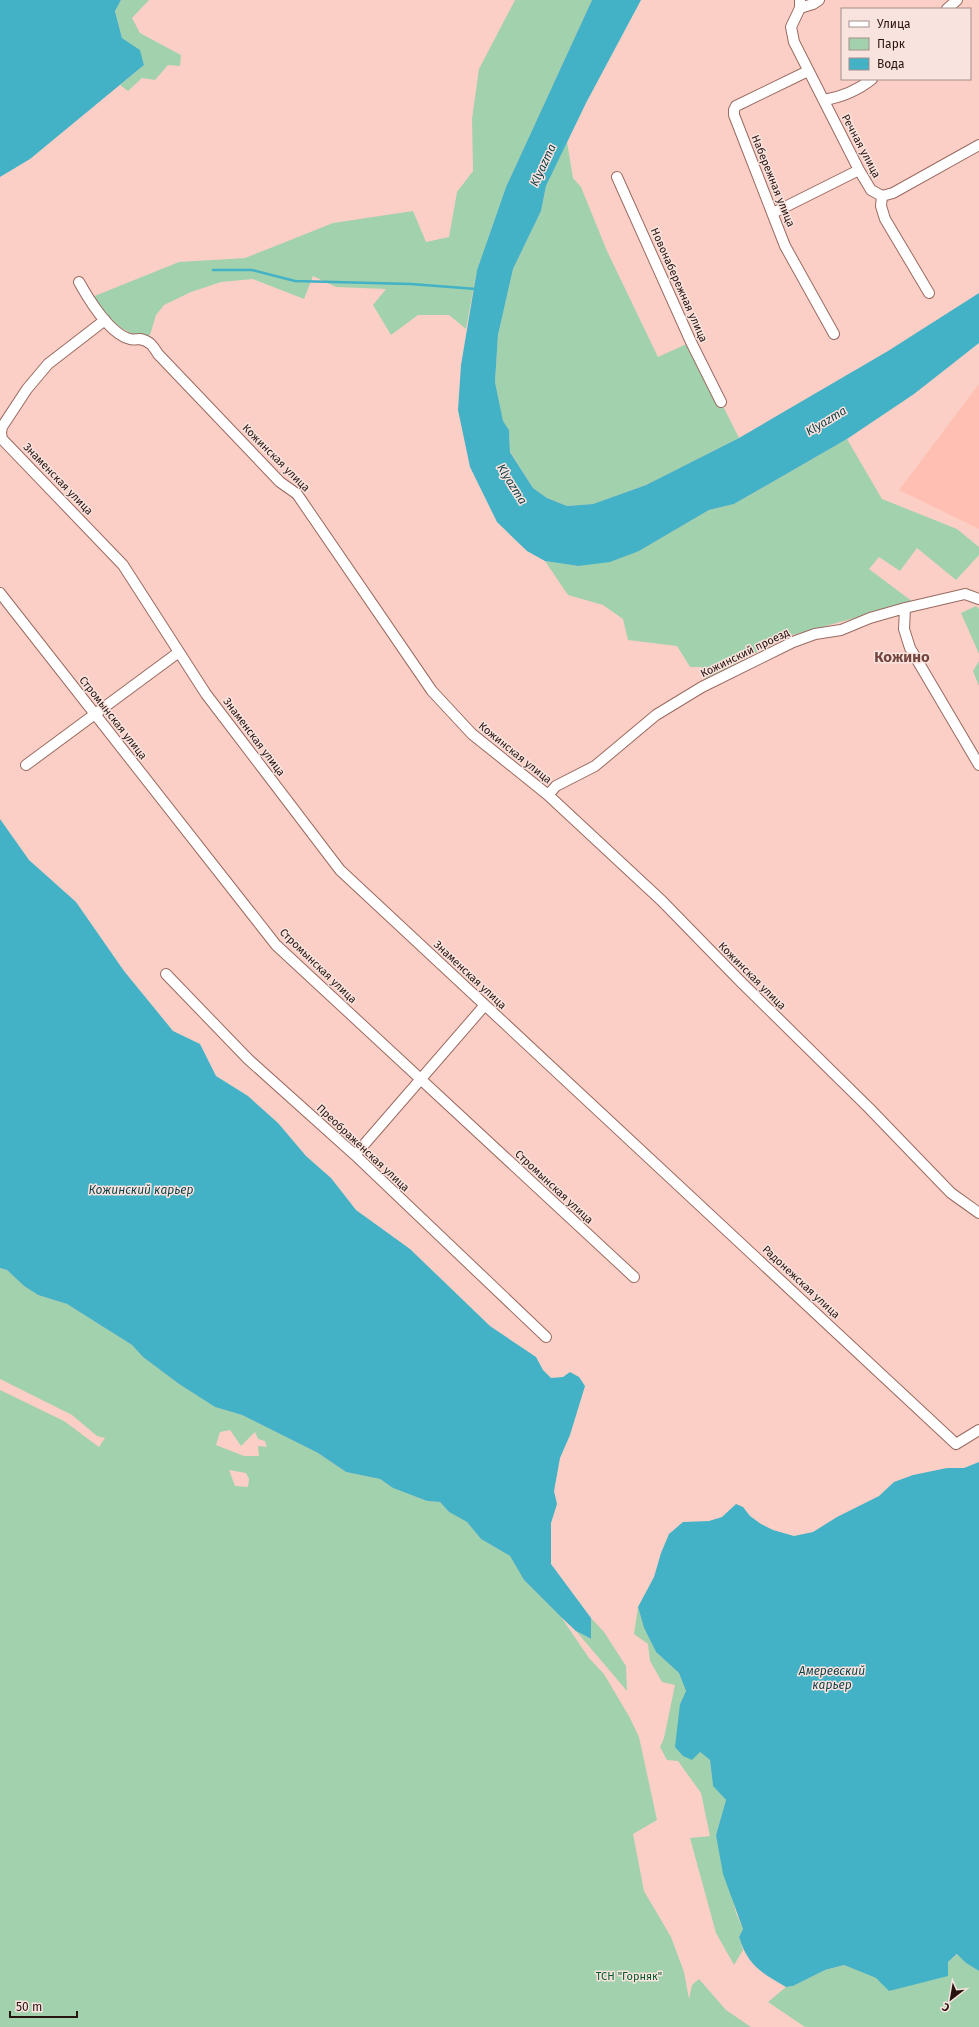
<svg xmlns="http://www.w3.org/2000/svg" width="979" height="2027" font-family="'Fira Sans',sans-serif">
<rect width="100%" height="100%" fill="#fccfc6"/>
<path fill="#ffc0b3" d="M979 384V529L899 490Z"/>
<path fill="#a2d1ad" fill-rule="evenodd" d="M121 0H149L132 18 140 33 181 55 180 66 168 65 155 80 142 78 128 91 120 85 144 65 140 50 122 38 115 10Z
M515 0H592L506 187 477 270 466 329 449 315H418L391 335 373 305 386 289 336 287 313 276 304 299 253 279 221 282 191 292 164 305 156 315 150 335C138 341 114 324 105 316 100 310 96 303 92 297L179 262 245 258 333 223 413 211 426 242 449 237 457 192 473 171 472 119 479 69Z
M567 142 573 178 581 187 607 251 658 357 691 342 739 438 646 485 593 504 567 506 547 498 533 488 510 451 509 430 503 422 495 382 498 335 513 269 541 211 546 186Z
M847 439 882 499 957 529 979 547V555L956 580 917 548 900 571 879 557 869 569 913 602 789 636 705 679 702 667H690L677 646 628 640 623 619 603 605 568 595 545 561 578 566 639 551 709 510 734 504Z
M976 606 979 609V654L961 613Z
M979 661V686L973 671Z
M0 1268 7 1270 24 1286 38 1295 67 1304 132 1345 143 1357 179 1384 215 1407 242 1415 318 1453 346 1472 380 1479 393 1488 427 1501 440 1502 449 1512 467 1522 481 1539 510 1556 524 1580 561 1617 589 1658 604 1674 630 1718 639 1737 657 1820 633 1834 644 1891 671 1937 684 1972 689 1999 692 1985 699 1979 726 2010 751 2027H0V1390L64 1421 99 1447 105 1438 97 1436 72 1415 0 1379ZM230 1430 241 1446 255 1432 258 1439 265 1441 267 1447 258 1446 259 1456H244L216 1445 220 1432ZM229 1470 246 1473 249 1479 248 1487 235 1486Z
M638 1607 644 1628 656 1652 679 1673 686 1691 680 1704 700 1752 710 1760 713 1786 726 1800 716 1835 736 1913 743 1929 739 1937 743 1950 734 1965 716 1933 690 1838 710 1836 701 1793 678 1761 667 1760 660 1747 664 1738 675 1685 662 1682 650 1661 648 1644 634 1634Z
M591 1618 604 1632 626 1666 627 1691 576 1631 590 1639Z
M958 1954 966 1963 979 1971V2027H805L768 2002 786 1987 793 1986 825 1970 844 1965 876 1978 890 1991 948 1962Z"/>
<path fill="#43b2c6" d="M0 0H121L115 11 122 38 140 50 144 65 30 159 0 177Z
M592 0H641L586 103 546 186 541 211 513 269 498 335 495 382 503 421 509 430 510 452 533 488 547 498 567 506 593 504 646 485 739 438 888 351 979 293V343L914 394 847 439 734 504 709 510 639 551 610 562 578 566 545 561 527 551 497 522 470 467 458 410 461 365 477 270 506 187Z
M0 819 29 860 76 902 124 971 173 1031 200 1044 216 1076 248 1096 278 1123 306 1156 331 1178 356 1210 410 1249 490 1326 536 1357 543 1370 551 1378 563 1377 570 1372 579 1377 585 1386 570 1435 560 1458 554 1491 557 1504 551 1523V1564L591 1618V1639L576 1631 561 1617 524 1580 510 1556 481 1539 467 1522 449 1512 440 1502 427 1501 393 1488 380 1479 346 1472 318 1453 242 1415 215 1407 179 1384 143 1357 132 1345 67 1304 38 1295 24 1286 7 1270 0 1268Z
M979 1462V1971L966 1963 957 1954 948 1962V1976L889 1991 876 1978 844 1965 825 1970 793 1986 786 1987C762 1973 748 1966 739 1937L743 1929 723 1874 716 1835 726 1800 713 1786 710 1760 700 1752 692 1760 683 1756 675 1747 680 1704 686 1691 679 1673 656 1652 644 1628 638 1607 654 1577 661 1553 669 1534 683 1522 709 1521 722 1517 736 1504 743 1507 750 1516 761 1524 773 1530 794 1536 813 1532 837 1517 879 1496 894 1482 913 1475 947 1468H964Z"/>
<g fill="none" stroke-linecap="round" stroke-linejoin="round">
<path stroke="#43b2c6" stroke-width="2.5" d="M213 270H252L295 281 411 284 476 289"/>
<defs>
<path id="minor" d="M800 0V8L791 27 794 42 859 170 871 190 882 196 881 206 885 219 929 293
M800 8 813 4 819 0
M947 9 957 0
M808 71 736 106 734 110V115L785 246 834 334
M824 100C842 97 857 91 872 79
M617 177 691 342 721 402
M882 196 893 193 979 145
M773 213 859 170
M79 282C89 300 110 334 130 339 133 340 137 339 140 339 150 341 153 346 158 354L280 482 297 494 432 691 472 734 548 795 662 901 741 982 869 1108 951 1193 979 1213
M105 320 48 364 27 389 2 427 1 433 2 439 123 565 206 694 340 870 956 1444 979 1430
M0 593 276 945 634 1277
M905 608 904 629 910 648 979 765
M26 765 179 652
M548 795 556 786 595 766 656 715 702 687 793 642 815 634 841 630 870 618 905 608 965 594 979 599
M166 974 248 1059 355 1155 546 1337
M355 1155 485 1005"/>
</defs>
<use href="#minor" stroke="#9a6a60" stroke-width="12"/>
<use href="#minor" stroke="#fff" stroke-width="10"/>
</g>
<g text-anchor="middle" dominant-baseline="central" stroke-width="3" stroke-linejoin="round" paint-order="stroke">
<g font-size="11" fill="#271410" stroke="#f9e3de">
<text transform="translate(861 146) rotate(62)">Речная улица</text>
<text transform="translate(773 181) rotate(68)">Набережная улица</text>
<text transform="translate(679 285) rotate(66)">Новонабережная улица</text>
<text transform="translate(276 458) rotate(45)">Кожинская улица</text>
<text transform="translate(58 479) rotate(46)">Знаменская улица</text>
<text transform="translate(745 653) rotate(-26)">Кожинский проезд</text>
<text transform="translate(113 718) rotate(52)">Стромынская улица</text>
<text transform="translate(254 737) rotate(53)">Знаменская улица</text>
<text transform="translate(515 753) rotate(39)">Кожинская улица</text>
<text transform="translate(318 966) rotate(44)">Стромынская улица</text>
<text transform="translate(470 975) rotate(43)">Знаменская улица</text>
<text transform="translate(752 976) rotate(45)">Кожинская улица</text>
<text transform="translate(363 1148) rotate(43)">Преображенская улица</text>
<text transform="translate(554 1187) rotate(43)">Стромынская улица</text>
<text transform="translate(801 1282) rotate(43)">Радонежская улица</text>
</g>
<g font-size="11" fill="#065b2c" stroke="#f9e3de">
<text x="629" y="1976">ТСН "Горняк"</text>
</g>
<g font-size="12" font-style="italic" fill="#0d3f48" stroke="#f9e3de">
<text transform="translate(543 165) rotate(-65)">Klyazma</text>
<text transform="translate(826 421) rotate(-31)">Klyazma</text>
<text transform="translate(512 484) rotate(58)">Klyazma</text>
<text x="141" y="1190">Кожинский карьер</text>
<text x="832" y="1671">Амеревский<tspan x="832" dy="14">карьер</tspan></text>
</g>
<g font-size="15" font-weight="bold" fill="#74463e" stroke="#f9e3de">
<text x="902" y="657">Кожино</text>
</g>
</g>
<rect x="841" y="8" width="130" height="72" fill="#f9e3de" stroke="#a5908c"/>
<rect x="849" y="21" width="20" height="6" fill="#ffffff" stroke="#a5908c"/>
<text x="877" y="28" font-size="12" fill="#271410">Улица</text>
<rect x="849" y="38" width="20" height="12" fill="#a2d1ad" stroke="#a5908c"/>
<text x="877" y="48" font-size="12" fill="#271410">Парк</text>
<rect x="849" y="58" width="20" height="12" fill="#43b2c6" stroke="#a5908c"/>
<text x="877" y="68" font-size="12" fill="#271410">Вода</text>
<g transform="translate(951 1999) rotate(211)" stroke="#f9e3de" stroke-width="3" paint-order="stroke">
<path d="M0-3L7 15L0 10L-7 15Z" fill="#271410"/>
<text y="-6" font-size="11" font-weight="bold" text-anchor="middle" fill="#271410">С</text>
</g>
<path d="M10 2011v6h67v-6" fill="none" stroke="#271410" stroke-width="2"/>
<text x="16" y="2011" font-size="12" fill="#271410" stroke="#f9e3de" stroke-width="3" paint-order="stroke">50 m</text>
</svg>
